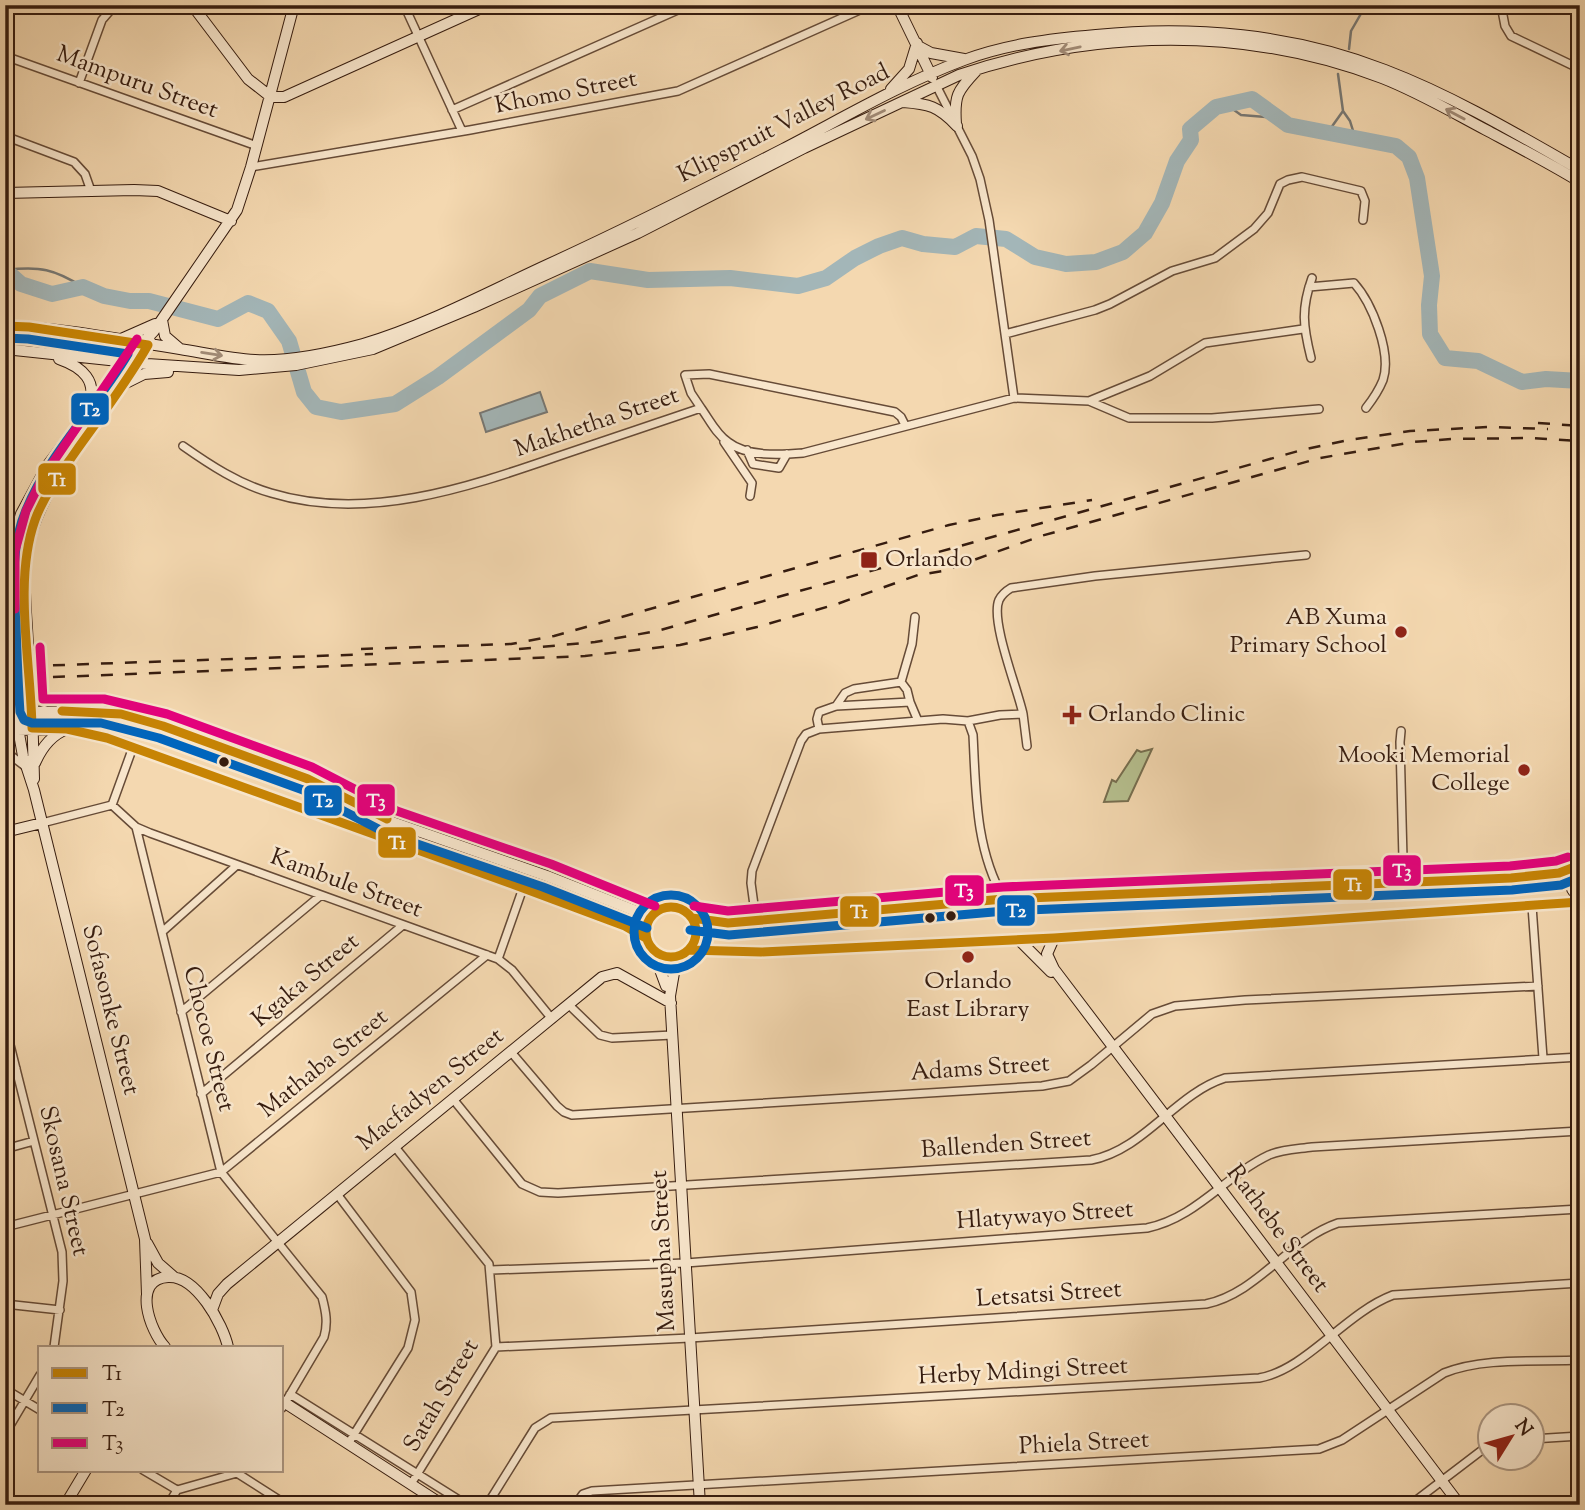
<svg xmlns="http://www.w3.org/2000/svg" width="1585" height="1510" font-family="'Sorts Mill Goudy',serif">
<rect width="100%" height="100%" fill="#f4d8b0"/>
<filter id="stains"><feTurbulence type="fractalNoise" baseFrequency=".00286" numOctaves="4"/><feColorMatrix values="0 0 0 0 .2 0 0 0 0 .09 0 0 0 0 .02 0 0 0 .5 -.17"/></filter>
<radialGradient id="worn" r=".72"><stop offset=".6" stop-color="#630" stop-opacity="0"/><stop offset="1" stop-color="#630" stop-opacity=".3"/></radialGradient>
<path fill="#b6c08f" stroke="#766e4f" stroke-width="2" d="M1152 749 1128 801 1104 802 1112 780 1116 782 1137 750 1141 752Z"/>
<path fill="#a3b6b8" stroke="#777874" stroke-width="2" d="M540 392 547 412 486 432 480 413Z"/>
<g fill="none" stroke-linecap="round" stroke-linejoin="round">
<path stroke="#777874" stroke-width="2.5" d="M1349 49 1351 31 1366 5
M1338 74 1343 111 1350 121 1355 137
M1227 105 1241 115 1278 118
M1328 132 1343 111
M6 270C40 266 54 269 83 287"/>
<path stroke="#a3b6b8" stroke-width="16" d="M5 270 21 284 52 294 83 287 104 296 130 301H149L218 319 248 303 268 311 289 341 304 392 316 407 341 412 395 404 438 377 529 310 540 296 590 271 648 280 730 278 798 286 826 278 855 258 879 246 902 238 923 244 955 247 976 236 1006 239 1035 257 1066 264 1096 262 1123 252 1145 233 1162 203 1177 161 1191 140 1190 129 1216 107 1252 99 1288 125 1396 146 1409 157 1417 178 1432 276 1429 305 1430 334 1445 358 1478 361 1522 382 1546 379 1580 381"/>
<defs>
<path id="street" d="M404 5 462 131
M1501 5 1505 26 1511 36 1580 69
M1575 5 1580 34
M5 7 6 5
M5 56 257 146
M79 83 102 20 115 5
M936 85 972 156 980 179 989 220 1014 398
M452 110 689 5
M5 136 74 162 85 174 91 191
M251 167 470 130 678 91 871 5
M1309 287 1354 283C1372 303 1392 353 1383 380 1379 390 1373 399 1366 408
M1005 334 1095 310 1110 304 1172 271 1215 258 1254 229 1268 213 1280 184 1288 180 1302 177 1361 191 1365 201 1363 220
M1311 358C1303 326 1301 309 1312 278
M1089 401 1150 376 1205 343 1303 329
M701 408 691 393 685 375 709 374 895 412 901 417 905 425
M724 442 752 483 750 496
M183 446C210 465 239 484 271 493 366 522 466 488 556 457 604 441 653 424 701 408 709 419 716 434 728 442 747 457 780 455 803 453L1014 398 1089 401 1129 418H1212L1319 409
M747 450 753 464 779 468 787 454
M901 682 912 644 915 617
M836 706 845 693 854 689 901 682 907 690 910 702
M1023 714 1027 746
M968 721 1000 715 1023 714C1018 690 990 621 999 600 1002 594 1006 591 1011 588L1095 576 1306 555
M819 729 817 719 819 712 836 706 910 702 918 721
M1401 731 1400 742 1403 859
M5 751 26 767
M112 805 136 827 150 833 498 959 512 970 552 1019
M42 823 112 805 133 747
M136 827 221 1172 322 1297C326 1312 328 1323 324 1337L282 1408
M1532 906 1543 1058
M756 920 751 883 752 871 801 741 806 734 819 729 943 719 968 721 973 735C976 791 975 849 1004 899
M162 932 237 865
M498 959 523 888
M569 1005 600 1035 612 1038 673 1035
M181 1012 320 896
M5 1025 62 1252 63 1281 54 1347
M511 1052 557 1106 564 1112 572 1115 1042 1086 1069 1081 1091 1065 1152 1014 1175 1006 1245 1000 1538 986
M5 1071 16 1068
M201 1094 403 925
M453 1099 522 1184 540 1192 558 1193 1091 1160C1144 1150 1175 1094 1225 1078L1580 1057
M395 1147 489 1264 496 1347 411 1484
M5 1149 34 1141
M337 1194 411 1292 415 1320 408 1348 348 1444
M5 1227 221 1172 487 955
M491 1270 686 1263 1147 1228C1196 1218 1225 1176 1269 1155 1283 1149 1298 1149 1312 1147L1580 1131
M5 1304 60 1310
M496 1347 690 1338 1206 1304C1258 1293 1288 1240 1338 1223L1580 1209
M5 1389 40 1410
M290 1394 467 1505
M5 1434 40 1375
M1532 1439 1580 1436
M143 1470 177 1490 237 1473 239 1470
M237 1473 287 1505
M168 1505 177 1490
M487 1505 535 1428 551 1418 1259 1378C1306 1370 1345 1313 1393 1295L1580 1283
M575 1505 583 1494 592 1491 1319 1449 1342 1440 1444 1373C1483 1357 1538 1362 1580 1360
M1410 1505 1490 1444"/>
<path id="secondary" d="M192 5 248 79 271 97
M897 5 932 77
M918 46 931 53 964 59
M891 89 909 69 917 43
M271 97H284L488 5
M903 102C929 104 938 106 957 126
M956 124C954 96 957 91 976 71
M5 193 134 190 158 191 231 221
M162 320 165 336 179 348
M5 326C64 328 122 340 180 349 205 353 230 359 255 360 290 362 330 353 363 344 425 326 490 291 549 264 628 228 705 189 783 149 843 118 900 84 964 60 1007 44 1050 39 1096 35 1192 25 1294 34 1385 70 1453 96 1517 134 1580 170
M121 339 155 324
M5 349 147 364 239 370 296 365 373 349 474 307 638 233 804 148 959 75C1096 29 1246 26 1382 78 1418 92 1452 112 1486 130 1518 147 1549 163 1580 182
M59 359C82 367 99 381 88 407
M126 383 144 374 168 372
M11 646 8 568 11 548 21 514 47 466 126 361 154 331 237 210 251 167 294 5
M28 648C27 616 22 583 27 551 38 486 101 418 138 363L150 341
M14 706 23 756 34 790 145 1239 147 1294
M32 706 34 779
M14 712 102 711 121 714 163 726 308 779 392 822 547 876 651 917
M17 730 67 729 107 738 523 888 625 926 646 938
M35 763C42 747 51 735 67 729
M5 832 42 823
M1580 859C1567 872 1566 887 1580 899
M646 932a25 25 0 1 1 50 0a25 25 0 1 1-50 0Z
M692 918 728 923 1004 899 1511 878 1559 873 1572 868
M1054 938 1047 954 1054 969 1460 1505
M1019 940 1051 972
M648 949 656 959 666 986
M689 950 761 952 1054 938 1580 902
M680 956 675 967 670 996 700 1505
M147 1243 158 1263 174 1277
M212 1310 218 1294 227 1284 602 977 617 973 671 1003
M165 1347C150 1331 131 1279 168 1277 196 1275 223 1324 228 1347
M282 1401 443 1505
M65 1505 86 1470"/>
</defs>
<use href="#street" stroke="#664b37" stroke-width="10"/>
<use href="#secondary" stroke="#361c0f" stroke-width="12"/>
<use href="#street" stroke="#f8e6cc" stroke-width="7"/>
<use href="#secondary" stroke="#f8e6cc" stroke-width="10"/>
<path stroke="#361c0f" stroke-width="2.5" stroke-dasharray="12 12" stroke-linecap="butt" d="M1538 423 1580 426
M361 649 511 644 554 636 949 525 997 515 1092 500
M519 649 595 642 657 631 1302 450 1348 440 1410 431 1489 427 1548 429
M5 667 373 654
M5 679 585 656 680 645 757 627 837 604 918 575 943 571 1041 536 1320 458 1413 442 1451 439 1530 438 1580 441"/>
<defs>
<path id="secondary-bridge" d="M11 646 14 704
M28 648 31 703
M34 656 44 702"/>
</defs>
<use href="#secondary-bridge" stroke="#361c0f" stroke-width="12" stroke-linecap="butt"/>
<use href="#secondary-bridge" stroke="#f8e6cc" stroke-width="10"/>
<defs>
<path id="bus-1" d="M5 326 29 327 148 345
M148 345C127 382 101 416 76 451 61 473 44 495 35 520 13 582 31 663 32 728L67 729 107 738 523 888 625 926 646 938
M62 711 121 714 163 726 308 779 387 819
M646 932a25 25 0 1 1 50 0a25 25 0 1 1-50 0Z
M692 918 728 923 1004 899 1511 878 1559 873 1572 868
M689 950 761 952 1054 938 1580 902"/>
<path id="bus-2" d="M5 338 28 339 128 354C96 408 50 452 26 510 10 547 14 587 16 626 17 655 18 683 20 712L24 720 32 723H101L159 738 303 790 388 834 543 887 647 928
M634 932a37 37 0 1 1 74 0a37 37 0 1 1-74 0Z
M690 930 729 935 1005 911 1512 890 1561 885 1576 879"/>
<path id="bus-3" d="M15 609V551L26 511 43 477 137 339
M40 647 43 699H104L167 714 312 767 397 811 551 864 655 906
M694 906 728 911 1003 887 1510 866 1556 861 1568 857"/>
</defs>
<use href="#bus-1" stroke="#f8e6cc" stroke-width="14"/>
<use href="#bus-2" stroke="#f8e6cc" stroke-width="14"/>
<use href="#bus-3" stroke="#f8e6cc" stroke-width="14"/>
<use href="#bus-1" stroke="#c78404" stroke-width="9"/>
<use href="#bus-2" stroke="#0065bd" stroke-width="9"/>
<use href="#bus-3" stroke="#e5007d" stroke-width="9"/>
</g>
<defs><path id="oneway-shaft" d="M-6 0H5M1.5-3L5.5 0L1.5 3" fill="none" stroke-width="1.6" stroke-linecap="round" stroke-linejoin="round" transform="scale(1.75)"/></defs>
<g stroke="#a18b77">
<use href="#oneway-shaft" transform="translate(1070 49) rotate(168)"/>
<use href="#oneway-shaft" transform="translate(1455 114) rotate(-152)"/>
<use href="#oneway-shaft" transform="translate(875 115) rotate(155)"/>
<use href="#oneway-shaft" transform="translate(212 354) rotate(9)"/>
</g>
<g fill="#8f2418" stroke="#f8e6cc" stroke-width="2.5">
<rect x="860" y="551" width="18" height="18" rx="3.5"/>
<circle cx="1401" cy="632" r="7"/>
<path d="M1068.5 704.5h7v7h7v7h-7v7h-7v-7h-7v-7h7z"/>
<circle cx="1524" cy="770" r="7"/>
<circle cx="968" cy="957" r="7"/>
</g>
<g fill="#361c0f" stroke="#f8e6cc" stroke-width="2.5">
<circle cx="224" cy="762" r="6"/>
<circle cx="951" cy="916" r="6"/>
<circle cx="930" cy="918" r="6"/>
</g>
<g text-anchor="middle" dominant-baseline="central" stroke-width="5" stroke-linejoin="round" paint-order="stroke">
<g font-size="24" fill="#361c0f" stroke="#f8e6cc">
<text transform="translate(137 83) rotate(20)">Mampuru Street</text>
<text transform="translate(566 93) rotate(-11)">Khomo Street</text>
<text transform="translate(784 124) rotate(-27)">Klipspruit Valley Road</text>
<text transform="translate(597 423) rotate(-19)">Makhetha Street</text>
<text transform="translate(346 884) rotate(20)">Kambule Street</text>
<text transform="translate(306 981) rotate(-40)">Kgaka Street</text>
<text transform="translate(110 1010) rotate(76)">Sofasonke Street</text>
<text transform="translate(208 1039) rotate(76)">Chocoe Street</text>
<text transform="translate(324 1064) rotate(-39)">Mathaba Street</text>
<text transform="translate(980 1069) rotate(-4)">Adams Street</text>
<text transform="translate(431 1090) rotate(-39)">Macfadyen Street</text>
<text transform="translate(1006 1145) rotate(-4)">Ballenden Street</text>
<text transform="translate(63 1181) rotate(77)">Skosana Street</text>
<text transform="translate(1045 1216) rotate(-4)">Hlatywayo Street</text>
<text transform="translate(1277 1229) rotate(53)">Rathebe Street</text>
<text transform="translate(664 1251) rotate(-93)">Masupha Street</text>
<text transform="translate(1049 1295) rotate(-4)">Letsatsi Street</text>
<text transform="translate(1023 1372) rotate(-3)">Herby Mdingi Street</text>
<text transform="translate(442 1396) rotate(-60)">Satah Street</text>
<text transform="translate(1084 1444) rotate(-3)">Phiela Street</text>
</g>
<g font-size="24" fill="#361c0f" stroke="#f8e6cc" text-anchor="start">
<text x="885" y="560">Orlando</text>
<text x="1387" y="618" text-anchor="end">AB Xuma<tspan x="1387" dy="28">Primary School</tspan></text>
<text x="1088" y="715">Orlando Clinic</text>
<text x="1510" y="756" text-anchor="end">Mooki Memorial<tspan x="1510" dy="28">College</tspan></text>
<text x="968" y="982" text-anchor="middle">Orlando<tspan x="968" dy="28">East Library</tspan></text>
</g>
</g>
<g stroke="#f8e6cc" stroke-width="2.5">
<rect x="70" y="392" width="40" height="34" rx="7" fill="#0065bd"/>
<rect x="37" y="462" width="40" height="34" rx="7" fill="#c78404"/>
<rect x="356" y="783" width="40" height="34" rx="7" fill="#e5007d"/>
<rect x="303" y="784" width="40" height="33" rx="7" fill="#0065bd"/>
<rect x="377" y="826" width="40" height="33" rx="7" fill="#c78404"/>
<rect x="1382" y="854" width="40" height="33" rx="7" fill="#e5007d"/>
<rect x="1332" y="868" width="41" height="33" rx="7" fill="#c78404"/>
<rect x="944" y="874" width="41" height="33" rx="7" fill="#e5007d"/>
<rect x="996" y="894" width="40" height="33" rx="7" fill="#0065bd"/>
<rect x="839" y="895" width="41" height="33" rx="7" fill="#c78404"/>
</g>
<g font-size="19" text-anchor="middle" font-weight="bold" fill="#fff">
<text x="90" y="416">T2</text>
<text x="57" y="486">T1</text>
<text x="376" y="807">T3</text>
<text x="323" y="807">T2</text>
<text x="397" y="849">T1</text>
<text x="1402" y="877">T3</text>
<text x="1353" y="891">T1</text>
<text x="964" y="897">T3</text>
<text x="1016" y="917">T2</text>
<text x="859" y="918">T1</text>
</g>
<rect width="1585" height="1510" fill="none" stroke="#f4d8b0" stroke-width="28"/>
<rect x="7" y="7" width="1571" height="1496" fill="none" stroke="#361c0f" stroke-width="3.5"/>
<rect x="14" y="14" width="1557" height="1482" fill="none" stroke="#361c0f" stroke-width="2"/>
<rect x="38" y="1346" width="245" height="126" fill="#f8e6cc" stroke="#aa9580" stroke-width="2"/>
<rect x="52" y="1368" width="35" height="10" fill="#c78404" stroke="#aa9580" stroke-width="2"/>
<text x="102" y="1380" font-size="21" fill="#361c0f">T1</text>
<rect x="52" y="1403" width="35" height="10" fill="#0065bd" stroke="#aa9580" stroke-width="2"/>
<text x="102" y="1416" font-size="21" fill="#361c0f">T2</text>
<rect x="52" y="1438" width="35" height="10" fill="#e5007d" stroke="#aa9580" stroke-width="2"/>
<text x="102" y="1450" font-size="21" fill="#361c0f">T3</text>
<g transform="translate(1511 1437) rotate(53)"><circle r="33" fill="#f8e6cc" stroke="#aa9580" stroke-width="2"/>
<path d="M0-5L12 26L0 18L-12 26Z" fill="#8f2418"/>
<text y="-10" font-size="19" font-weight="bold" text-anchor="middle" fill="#361c0f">N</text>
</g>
<rect width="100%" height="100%" filter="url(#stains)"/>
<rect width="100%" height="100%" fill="url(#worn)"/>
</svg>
